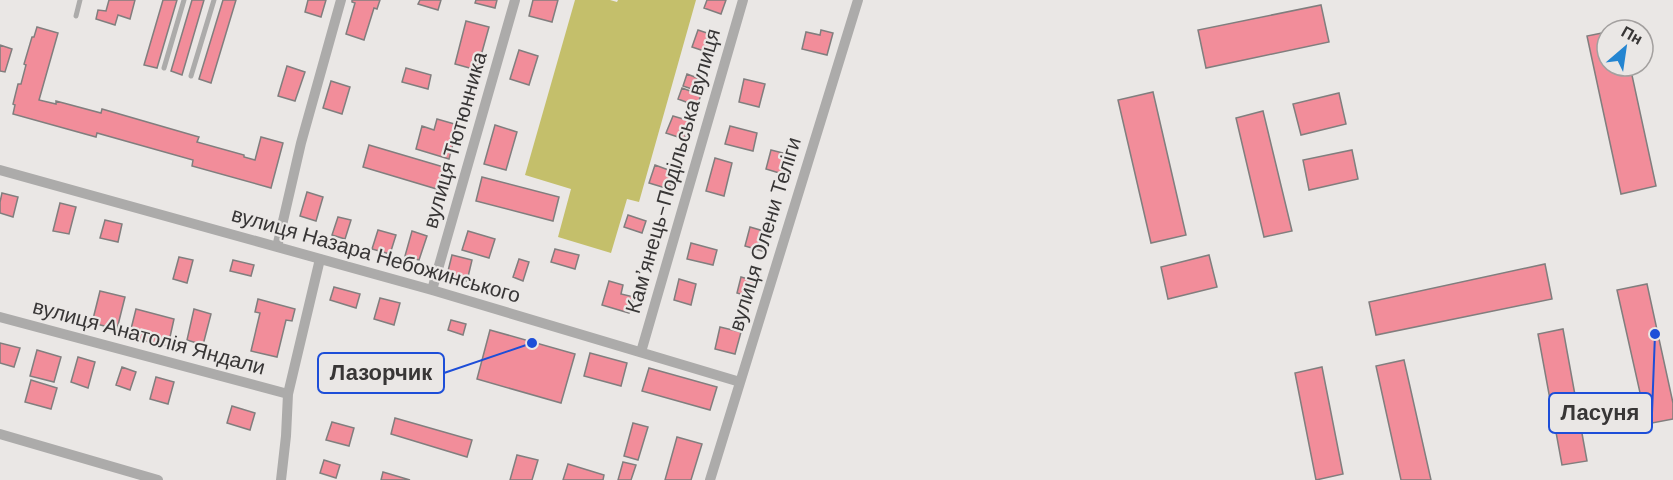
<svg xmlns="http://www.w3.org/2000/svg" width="1673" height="480" font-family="'DM Sans',sans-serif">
<rect width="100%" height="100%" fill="#eae7e5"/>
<path fill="#c4bf6b" d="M575 0H610L617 2 618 0H696L639 202 627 199 611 253 558 237 571 189 525 175Z"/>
<path fill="#f28d9a" stroke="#817e7e" stroke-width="1.5" d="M109 0H135L130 19 118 15 115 25 96 19 98 10 106 11Z
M163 0H177L157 68 144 65Z
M192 0H204L182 75 171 71Z
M223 0H236L211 83 199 79Z
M308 0H326L321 17 305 12Z
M352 0H380L377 9 374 8 364 40 346 34 355 3 352 2Z
M420 0H441L438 10 418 4Z
M476 0H497L495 8 475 3Z
M533 0H558L552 22 529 16Z
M707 0H726L721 14 704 8Z
M1321 5 1329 42 1206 68 1198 30Z
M466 21 489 27 477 70 455 64Z
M37 27 58 33 39 100 56 104V101L101 113 102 109 199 137 197 142 244 155V157L255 160 261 137 283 143 271 188 192 166 193 160 97 133 96 137 13 114 15 105 13 104 18 84H21L26 65 24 64 32 37H34Z
M698 30 716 36 710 53 692 47Z
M821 30 833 33 827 55 802 49 806 32 820 35Z
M1607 32V66H1630L1656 186 1621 194 1587 36Z
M0 45 12 49 5 72 0 71Z
M519 50 538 56 529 85 510 79Z
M287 66 305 72 295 101 278 96Z
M406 68 431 75 428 89 402 82Z
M687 74 705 81 701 92 683 86Z
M744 79 765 84 759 107 739 102Z
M331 81 350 87 342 114 323 108Z
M682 88 701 95 697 106 678 99Z
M1153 92 1186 235 1151 243 1118 100Z
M1339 93 1346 124 1301 135 1293 104Z
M1263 111 1292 231 1264 237 1236 118Z
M673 116 690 121 684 139 666 133Z
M437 119 458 125 449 159 416 149 422 126 434 130Z
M495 125 517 132 506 170 484 164Z
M730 126 757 133 753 151 725 144Z
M369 145 447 168 440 190 363 167Z
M771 150 791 155 786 175 766 169Z
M1352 150 1358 179 1309 190 1303 160Z
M715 158 732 163 724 196 706 191Z
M655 165 674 172 669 189 649 183Z
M482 177 559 197 553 221 476 201Z
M307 192 323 197 316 221 300 216Z
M2 193 18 197 13 217 0 213V202Z
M60 203 76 207 69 234 53 231Z
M628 215 646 221 642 233 624 227Z
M338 217 351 220 345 239 332 235Z
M105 220 122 224 118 242 100 238Z
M750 227 767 232 762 251 745 246Z
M378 230 396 235 390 254 372 249Z
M412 231 427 236 419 260 405 256Z
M468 231 495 239 489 258 462 250Z
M691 243 717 250 713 265 687 259Z
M555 249 579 255 575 269 551 262Z
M452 255 472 260 467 281 447 275Z
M1209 255 1217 287 1168 299 1161 267Z
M179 257 193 260 187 283 173 279Z
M519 259 529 262 523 281 513 277Z
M233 260 254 265 251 276 230 271Z
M1545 264 1552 299 1376 335 1369 302Z
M741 277 755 281 751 297 737 293Z
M679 279 696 284 691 305 674 300Z
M609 281 623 285 621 294 634 297 629 313 602 305Z
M1647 284 1673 403V419L1647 424 1617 290Z
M334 287 360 294 356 308 330 300Z
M100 291 125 297 117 329 92 323Z
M380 298 400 303 394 325 374 319Z
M258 299 295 309 292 321 286 320 277 357 251 351 260 313 255 312Z
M136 309 174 319 168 346 129 337Z
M194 309 211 314 203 345 187 340Z
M451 320 466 324 463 335 448 330Z
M720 327 741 332 735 354 715 349Z
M1563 329 1587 461 1562 465 1538 334Z
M490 330 575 354 561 403 477 379Z
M0 343 20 348 14 367 0 363Z
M37 350 61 357 54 382 30 376Z
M590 353 627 363 621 386 584 376Z
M78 357 95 362 88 388 71 382Z
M1404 360 1431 480H1401L1376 366Z
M122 367 136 372 130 390 116 385Z
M1322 367 1343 474 1316 480 1295 373Z
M649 368 717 387 710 410 642 391Z
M156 377 174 382 168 404 150 399Z
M31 380 57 388 51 409 25 402Z
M232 406 255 413 250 430 227 423Z
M395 418 472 440 467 457 391 434Z
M332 422 354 428 349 446 326 440Z
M633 423 648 427 638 460 624 456Z
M677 437 702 444 691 480H665Z
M517 455 538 460 532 480H510Z
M324 460 340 465 336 478 320 473Z
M623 462 636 465 631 480H618Z
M568 464 604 475 603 480H563Z
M383 472 410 480H381Z"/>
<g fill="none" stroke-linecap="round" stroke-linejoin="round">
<path stroke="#acabaa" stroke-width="5" d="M76 16 80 0
M164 68 184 0
M191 76 214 0"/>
<path stroke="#acabaa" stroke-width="10" d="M0 170 432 290 740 382
M277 247 301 143 341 0
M432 290 515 0
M0 317 288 394
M641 352 743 0
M0 434 158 480
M281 480 286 436 288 394 320 259
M710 480 858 0"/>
</g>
<g text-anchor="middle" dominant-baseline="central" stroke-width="4.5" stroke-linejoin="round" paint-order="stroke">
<g font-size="21" fill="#383636" stroke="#eae7e5">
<text transform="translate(455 140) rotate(-74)">вулиця Тютюнника</text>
<text transform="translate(673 171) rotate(-74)">Камʼянець-Подільська вулиця</text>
<text transform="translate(765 234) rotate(-73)">вулиця Олени Теліги</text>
<text transform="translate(376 255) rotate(16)">вулиця Назара Небожинського</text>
<text transform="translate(149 337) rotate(15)">вулиця Анатолія Яндали</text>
</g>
</g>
<path fill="none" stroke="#1d4ed8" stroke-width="2" d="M532 343L444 373M1655 334L1652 413"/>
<g fill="#1d4ed8" stroke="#eae7e5" stroke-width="2">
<circle cx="532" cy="343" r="6"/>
<circle cx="1655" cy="334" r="6"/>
</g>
<g fill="#eae7e5" stroke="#1d4ed8" stroke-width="2">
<rect x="318" y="353" width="126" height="40" rx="6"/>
<rect x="1549" y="393" width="103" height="40" rx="6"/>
</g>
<g font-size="22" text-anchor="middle" font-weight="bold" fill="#383636">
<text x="381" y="380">Лазорчик</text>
<text x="1600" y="420">Ласуня</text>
</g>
<g transform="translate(1625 48) rotate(29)"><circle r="28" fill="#eae7e5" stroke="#a3a09f" stroke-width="1.5"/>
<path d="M0-4.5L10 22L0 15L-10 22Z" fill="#2485d1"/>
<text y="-9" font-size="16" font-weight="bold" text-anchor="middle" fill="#383636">Пн</text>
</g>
</svg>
